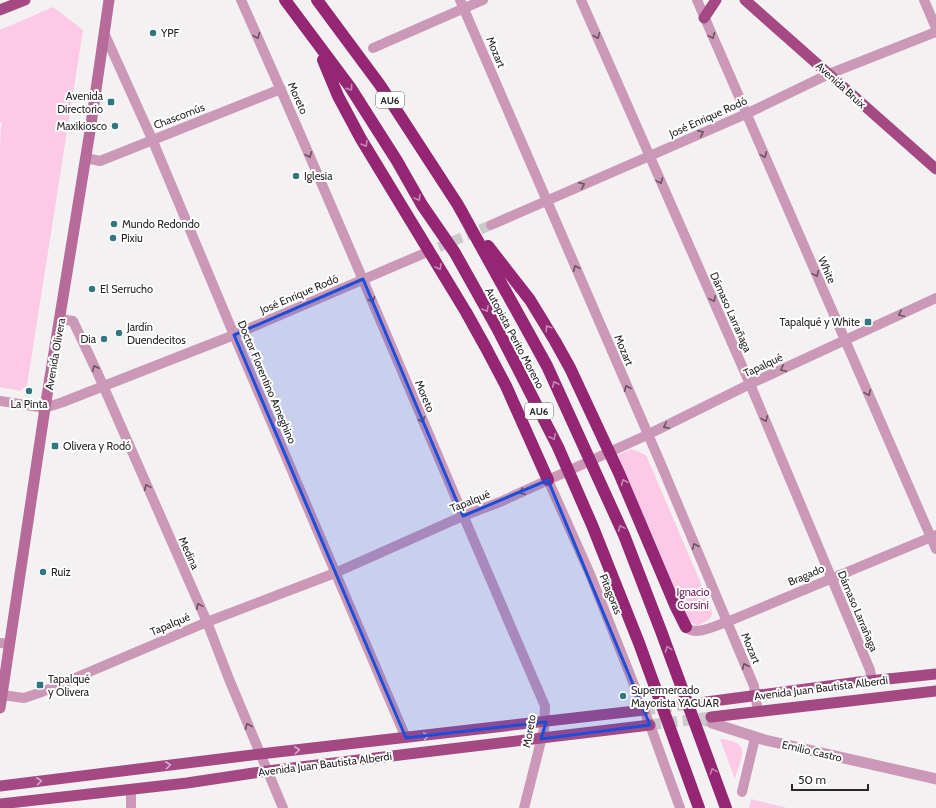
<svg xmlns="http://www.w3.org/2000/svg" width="936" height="808" font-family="Cabin,sans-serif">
<rect width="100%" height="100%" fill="#f4f1f3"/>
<path fill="#fcc9e7" d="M53 7 83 30 27 385 20 391 0 387V144C1 137 0 131 2 123L0 122V30Z
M631 449 646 455 711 607 712 615 709 620 697 626 687 619 618 455Z
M720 739C753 742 741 756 735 779Z
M751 799 787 808H749Z"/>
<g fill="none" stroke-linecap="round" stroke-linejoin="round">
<path stroke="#cbc9ca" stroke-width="10" stroke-dasharray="10 5" stroke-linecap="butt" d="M425 253 491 225"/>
<path stroke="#cbc9ca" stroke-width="11" stroke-dasharray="11 5.5" stroke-linecap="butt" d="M698 718 712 723"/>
<path stroke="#cbc9ca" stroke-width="11" stroke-dasharray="11 5.5" stroke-linecap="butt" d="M644 710 706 702
M650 725 711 717"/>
<path stroke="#cc98b7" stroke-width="10" d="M241 0C346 234 443 471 545 706L544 729 524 808
M460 0 660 462 754 686 758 712
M581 0 750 384 870 670 872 681
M697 0 936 549
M924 0 936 28
M105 35 152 139 234 335 406 738
M373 48 483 0
M86 158 100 161 281 89
M491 225 746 114 829 74 936 32
M61 319 73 321 98 374 207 622 229 679 283 808
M0 401 45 408 63 402 234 335 425 253
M548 480 590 574 650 725 680 808
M686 627C695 637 716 625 727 622L936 535
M0 643 10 644
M2 695 24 698 42 692 207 622 335 573 463 516 500 502 647 435 750 384 936 298
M131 789V808
M742 792 755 738"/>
<path stroke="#cc98b7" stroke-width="11" d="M712 723 765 740 936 779"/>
<path stroke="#b66b9a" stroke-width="11" d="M0 708 45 408 90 131 109 0"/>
<path stroke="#a54985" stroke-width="11" d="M745 0 936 169
M0 10 25 0
M704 18 716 0
M706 702 859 682 936 674
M711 717 936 691
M0 786 260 754 644 710
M0 804 187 783 267 771 650 725"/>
<path stroke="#942673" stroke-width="12" d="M285 0 350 87 397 161 422 205 455 253 497 328 558 447 592 525 639 643 699 808
M317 0 380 85 458 205 547 366 624 535 661 631 726 808
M323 60 338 96 361 139 466 312 486 348 506 386 548 480
M488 246 530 300 555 341 570 368 619 473 675 605 686 627"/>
</g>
<defs><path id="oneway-chevron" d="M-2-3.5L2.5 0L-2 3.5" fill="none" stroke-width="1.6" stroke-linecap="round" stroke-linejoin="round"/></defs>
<g stroke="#6a5461">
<use href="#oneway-chevron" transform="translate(257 36) rotate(66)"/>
<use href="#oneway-chevron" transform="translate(597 36) rotate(67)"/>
<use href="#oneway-chevron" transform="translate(712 36) rotate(66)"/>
<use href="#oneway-chevron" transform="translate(701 133) rotate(-24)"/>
<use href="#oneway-chevron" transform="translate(309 155) rotate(67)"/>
<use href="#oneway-chevron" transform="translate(764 155) rotate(66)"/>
<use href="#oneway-chevron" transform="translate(660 181) rotate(66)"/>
<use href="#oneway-chevron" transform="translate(582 185) rotate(-24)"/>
<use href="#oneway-chevron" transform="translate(576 268) rotate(-113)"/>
<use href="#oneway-chevron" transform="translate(816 274) rotate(66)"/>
<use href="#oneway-chevron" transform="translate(713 299) rotate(66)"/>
<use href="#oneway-chevron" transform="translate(372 300) rotate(67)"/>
<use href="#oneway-chevron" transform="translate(901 314) rotate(155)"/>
<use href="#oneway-chevron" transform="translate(95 368) rotate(-115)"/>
<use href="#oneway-chevron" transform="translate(783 369) rotate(155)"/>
<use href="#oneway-chevron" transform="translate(627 388) rotate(-113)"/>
<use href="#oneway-chevron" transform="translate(868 393) rotate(66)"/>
<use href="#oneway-chevron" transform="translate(765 419) rotate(67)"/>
<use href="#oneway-chevron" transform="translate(422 420) rotate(67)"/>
<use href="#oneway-chevron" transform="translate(666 426) rotate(154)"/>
<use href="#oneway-chevron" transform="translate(147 487) rotate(-114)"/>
<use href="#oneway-chevron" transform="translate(522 492) rotate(155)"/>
<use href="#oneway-chevron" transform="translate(695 546) rotate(-113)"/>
<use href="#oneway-chevron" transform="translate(199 606) rotate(-114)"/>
<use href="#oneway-chevron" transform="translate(745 666) rotate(-113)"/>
<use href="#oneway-chevron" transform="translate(248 726) rotate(-112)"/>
</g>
<g stroke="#c488b2">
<use href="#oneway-chevron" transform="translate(350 88) rotate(55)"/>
<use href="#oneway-chevron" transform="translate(365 144) rotate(59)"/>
<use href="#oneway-chevron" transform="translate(418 198) rotate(60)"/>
<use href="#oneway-chevron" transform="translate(439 267) rotate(59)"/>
<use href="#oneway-chevron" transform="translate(486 309) rotate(61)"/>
<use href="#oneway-chevron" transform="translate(548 328) rotate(-122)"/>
<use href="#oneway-chevron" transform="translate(555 384) rotate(-115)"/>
<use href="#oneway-chevron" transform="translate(553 437) rotate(63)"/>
<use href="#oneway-chevron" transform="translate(624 482) rotate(-113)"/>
<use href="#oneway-chevron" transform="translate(621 528) rotate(-114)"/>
<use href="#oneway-chevron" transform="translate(668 649) rotate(-110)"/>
<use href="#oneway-chevron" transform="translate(713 771) rotate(-110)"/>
</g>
<g stroke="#d6adc8">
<use href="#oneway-chevron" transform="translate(426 736) rotate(-7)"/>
<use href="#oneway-chevron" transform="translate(297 750) rotate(-6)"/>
<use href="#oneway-chevron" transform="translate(168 765) rotate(-7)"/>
<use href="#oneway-chevron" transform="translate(39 781) rotate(-7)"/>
</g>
<path fill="#1d4ed8" fill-opacity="0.2" stroke="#1d4ed8" stroke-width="3" stroke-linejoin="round" d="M363 279 463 516 548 480 650 725 541 739 546 722 406 738 234 335Z"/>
<g fill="#2f787f" stroke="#fff" stroke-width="1.5">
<circle cx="153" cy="33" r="4"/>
<rect x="107" y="98" width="8" height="8" rx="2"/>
<circle cx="115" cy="126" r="4"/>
<circle cx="296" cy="176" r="4"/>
<circle cx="114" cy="224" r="4"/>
<circle cx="113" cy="238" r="4"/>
<circle cx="92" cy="289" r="4"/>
<rect x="864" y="318" width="8" height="8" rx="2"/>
<circle cx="119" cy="333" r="4"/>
<circle cx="104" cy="339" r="4"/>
<circle cx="29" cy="391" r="4"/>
<rect x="51" y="442" width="8" height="8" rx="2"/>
<circle cx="43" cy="572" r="4"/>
<rect x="36" y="681" width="8" height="8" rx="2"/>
<circle cx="623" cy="696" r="4"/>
</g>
<g text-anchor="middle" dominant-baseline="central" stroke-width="4" stroke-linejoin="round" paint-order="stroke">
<g fill="#fff" stroke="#696868" stroke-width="1">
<rect x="376" y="92" width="28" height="16" rx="3"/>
<rect x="525" y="403" width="28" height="16" rx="3"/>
</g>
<g font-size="10" font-weight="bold" fill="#292728">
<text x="390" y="100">AU6</text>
<text x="539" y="411">AU6</text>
</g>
<g font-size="11" fill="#292728" stroke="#fff" text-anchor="start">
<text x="161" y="33">YPF</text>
<text x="103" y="96" text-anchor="end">Avenida<tspan x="103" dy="13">Directorio</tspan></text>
<text x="107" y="126" text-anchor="end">Maxikiosco</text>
<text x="304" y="176">Iglesia</text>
<text x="122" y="224">Mundo Redondo</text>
<text x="121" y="238">Pixiu</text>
<text x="100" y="289">El Serrucho</text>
<text x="860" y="322" text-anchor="end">Tapalqué y White</text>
<text x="127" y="327">Jardín<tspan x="127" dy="13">Duendecitos</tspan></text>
<text x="96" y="339" text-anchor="end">Dia</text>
<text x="29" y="404" text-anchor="middle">La Pinta</text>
<text x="63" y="446">Olivera y Rodó</text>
<text x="51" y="572">Ruiz</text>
<text x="48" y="679">Tapalqué<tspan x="48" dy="13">y Olivera</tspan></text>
<text x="631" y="690">Supermercado<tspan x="631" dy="13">Mayorista YAGUAR</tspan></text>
</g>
<g font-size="11" fill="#292728" stroke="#fff">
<text transform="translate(496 52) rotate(67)">Mozart</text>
<text transform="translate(841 85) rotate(42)">Avenida Bruix</text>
<text transform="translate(298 98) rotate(66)">Moreto</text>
<text transform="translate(179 116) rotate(-21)">Chascomús</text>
<text transform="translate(708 117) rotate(-24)">José Enrique Rodó</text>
<text transform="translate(827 270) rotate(66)">White</text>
<text transform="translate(299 294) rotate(-23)">José Enrique Rodó</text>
<text transform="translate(731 312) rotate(66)">Dámaso Larrañaga</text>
<text transform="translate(515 338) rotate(62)">Autopista Perito Moreno</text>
<text transform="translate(624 350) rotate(67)">Mozart</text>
<text transform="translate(55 354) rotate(-80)">Avenida Olivera</text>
<text transform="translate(763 365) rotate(-25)">Tapalqué</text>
<text transform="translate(267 382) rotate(67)">Doctor Florentino Ameghino</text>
<text transform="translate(425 396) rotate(67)">Moreto</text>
<text transform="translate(470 501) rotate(-22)">Tapalqué</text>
<text transform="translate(189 553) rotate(66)">Medina</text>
<text transform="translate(806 575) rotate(-23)">Bragado</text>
<text transform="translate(611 594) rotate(68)">Pitagoras</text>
<text transform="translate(858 611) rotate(67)">Dámaso Larrañaga</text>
<text transform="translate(170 624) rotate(-23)">Tapalqué</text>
<text transform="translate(751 648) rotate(67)">Mozart</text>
<text transform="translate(821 688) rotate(-7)">Avenida Juan Bautista Alberdi</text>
<text transform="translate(529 731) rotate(-80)">Moreto</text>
<text transform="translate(812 751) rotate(13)">Emilio Castro</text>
<text transform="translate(325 764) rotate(-7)">Avenida Juan Bautista Alberdi</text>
</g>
<g font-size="11" fill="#691250" stroke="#fff">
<text x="693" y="592">Ignacio<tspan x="693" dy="13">Corsini</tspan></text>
</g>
</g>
<path d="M792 784v6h76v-6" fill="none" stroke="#292728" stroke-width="2"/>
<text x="798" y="784" font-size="12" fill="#292728" stroke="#ffffff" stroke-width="3" paint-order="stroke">50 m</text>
</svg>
